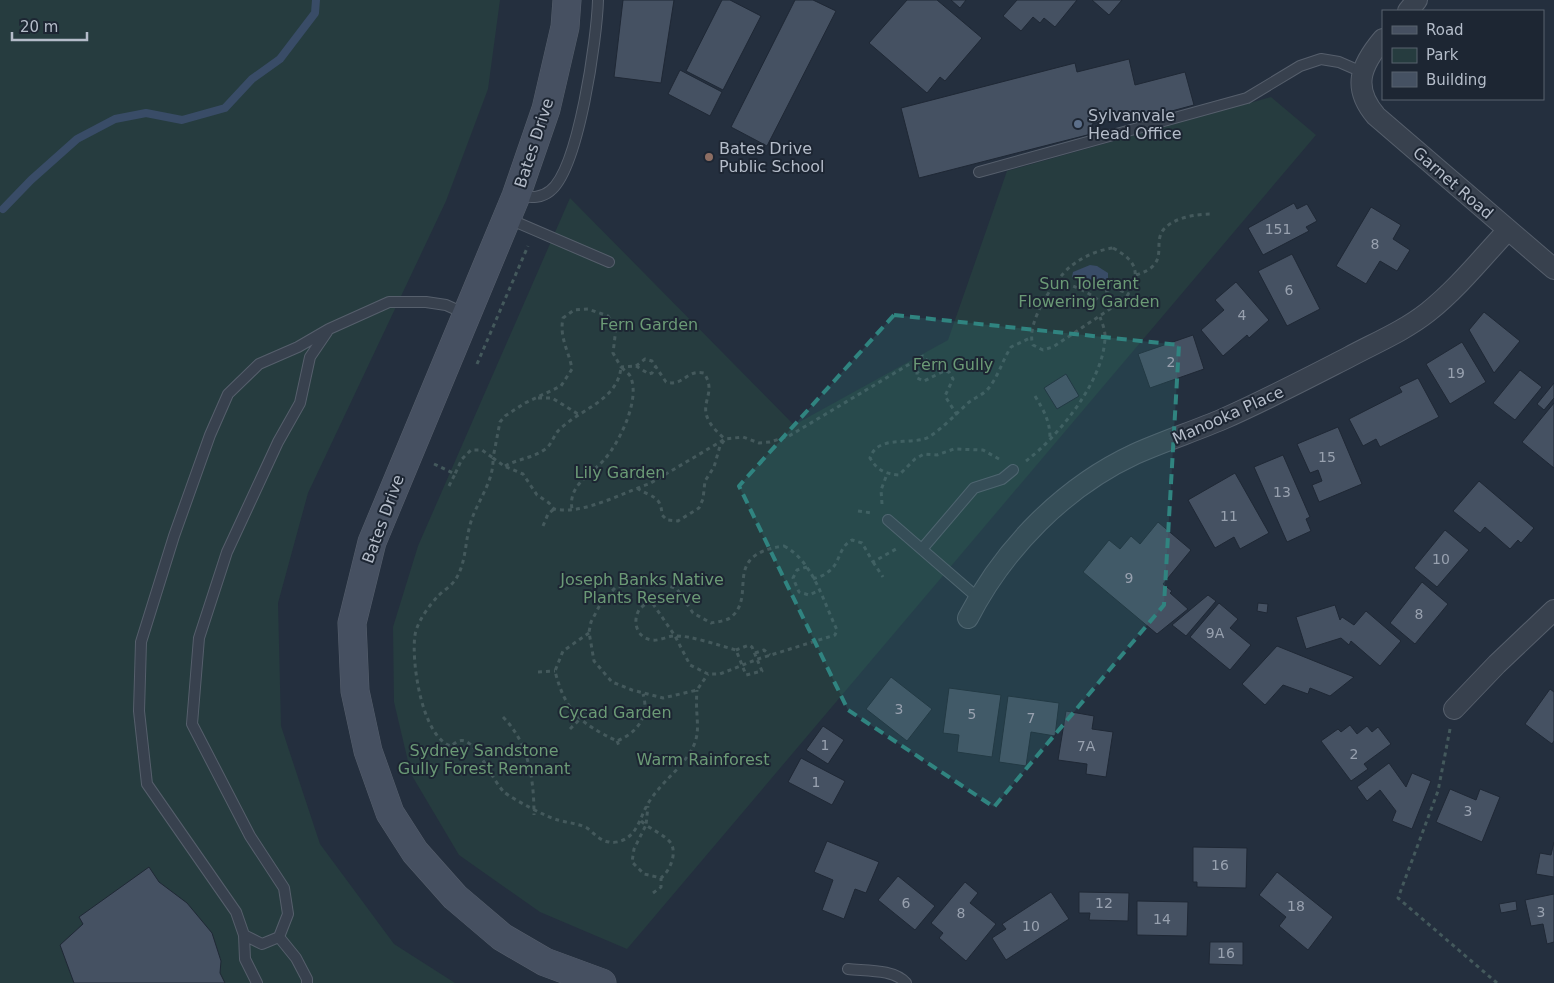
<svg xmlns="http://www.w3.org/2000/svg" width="1554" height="983" font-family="'DejaVu Sans',sans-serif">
<rect width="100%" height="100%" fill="#242f3e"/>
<path fill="#263c3f" d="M0 0H500L488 89 446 201 308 493 278 603 281 726 320 844 394 944 455 983H0Z
M1271 97 1316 135 627 949 540 912 459 855 411 774 394 702 393 627 418 546 570 198 794 425 948 340 1007 171Z"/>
<path fill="#394c67" d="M1090 265 1097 266 1108 273V283L1099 289 1085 285 1072 277 1073 272Z"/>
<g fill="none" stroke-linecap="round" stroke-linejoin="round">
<path stroke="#394c67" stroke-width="8" d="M3 209 31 180 77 139 115 119 146 113 182 120 225 108 252 79 280 59 315 13 316 0"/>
</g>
<path fill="#455162" stroke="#1f2835" d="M623 0H674L661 83 614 77Z
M722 0H730L761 16 723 90 686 71Z
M795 0H813L836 11 767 146 731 127Z
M907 0H937L982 38 945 81 940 77 927 93 869 43Z
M951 0H966L960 8Z
M1017 0H1077L1055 27 1044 18 1040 23 1033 17 1021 31 1003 16Z
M1092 0H1122L1109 15Z
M1129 59 1135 85 1185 72 1194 105 1127 123 1125 115 1092 124 1095 133 919 178 901 108 1075 63 1077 72Z
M680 70 722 92 710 116 668 94Z
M1294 203 1297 209 1307 204 1317 221 1306 227 1309 231 1263 255 1248 228Z
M1371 207 1401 225 1393 239 1410 250 1397 271 1380 261 1366 284 1336 266Z
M1292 254 1320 309 1287 326 1258 271Z
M1236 282 1269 320 1249 338 1247 335 1223 356 1201 330 1224 310 1215 300Z
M1484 312 1520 341 1494 373 1469 330Z
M1193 335 1204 369 1150 388 1138 354Z
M1462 342 1486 382 1450 404 1426 364Z
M1520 370 1542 387 1515 420 1493 403Z
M1066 374 1079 396 1057 409 1044 388Z
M1418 378 1439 417 1380 447 1376 439 1363 446 1349 419 1402 392 1399 387Z
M1554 383V398L1544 410 1537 404Z
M1554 403V468L1522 442Z
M1338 427 1362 484 1319 502 1312 485 1322 481 1318 470 1310 473 1297 444Z
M1283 455 1310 517 1306 519 1311 531 1287 542 1254 467Z
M1235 473 1269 533 1240 549 1234 537 1215 548 1188 500Z
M1479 481 1534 528 1521 543 1518 540 1510 549 1485 527 1480 533 1453 511Z
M1158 522 1191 550 1163 584 1172 591 1170 593 1188 609 1157 634 1083 572 1109 540 1120 549 1131 536 1140 544Z
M1445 530 1469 550 1437 587 1414 568Z
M1422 582 1448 604 1415 644 1390 623Z
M1208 595 1216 601 1186 636 1172 625Z
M1219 603 1238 619 1230 628 1251 645 1230 670 1190 637Z
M1258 603 1268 604 1267 613 1257 611Z
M1335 605 1340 620 1342 617 1354 625 1366 611 1401 641 1380 666 1351 641 1349 645 1341 638 1306 649 1296 617Z
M1277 646 1354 677 1330 696 1310 688 1308 694 1283 685 1265 705 1242 684Z
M891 677 932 709 907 741 866 709Z
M949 688 1001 695 992 757 957 752 959 735 943 733Z
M1550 689 1554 692V741L1552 744 1525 724Z
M1008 696 1059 703 1055 736 1031 732 1026 766 999 762Z
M1066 711 1094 716 1092 729 1113 732 1106 777 1086 774 1087 764 1058 760Z
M1350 725 1357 734 1367 726 1372 732 1378 727 1391 744 1364 764 1368 769 1351 781 1321 741 1338 729 1341 732Z
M823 726 844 740 828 764 806 750Z
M801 758 845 781 832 805 788 782Z
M1389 763 1406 787 1412 773 1431 781 1412 829 1392 821 1396 811 1380 790 1367 801 1357 787Z
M1450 789 1476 800 1480 789 1500 797 1482 842 1436 822Z
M827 841 879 862 866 893 855 889 844 919 822 910 833 880 814 872Z
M1554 842V877L1536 874 1540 853 1551 855Z
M1193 847 1247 848 1246 888 1197 887V882H1193Z
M149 867 159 882 187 903 212 933 221 961 220 973 225 983H74L60 945 83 924 79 917Z
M1277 872 1333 917 1308 950 1279 926 1286 917 1259 895Z
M898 876 935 906 915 930 878 900Z
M965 882 978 893 970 903 996 924 966 961 939 938 943 933 931 923Z
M1051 892 1069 919 1006 960 992 938 1006 929 1002 924Z
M1079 892 1129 893 1128 921 1089 920 1090 913H1079Z
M1554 894V942L1547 944 1543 924 1531 926 1525 900Z
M1137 901 1188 902 1187 936 1137 935Z
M1516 901 1517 910 1501 913 1499 904Z
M1210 942H1243V965L1209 964Z"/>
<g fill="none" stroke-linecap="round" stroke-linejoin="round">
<defs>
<path id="service" d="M979 172 1247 98 1300 66 1321 59 1339 62 1362 72
M518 196C530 197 540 199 550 191 579 169 597 37 598 0
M509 219 609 262
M888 520 978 598
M922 549 974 488 1002 479 1013 470
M244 935 262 944 279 937 288 914 284 888 250 836 192 724 199 638 227 552 278 442 300 403 310 357 327 332
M279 937 296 958 307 979V983
M848 969C866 971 894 969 906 983
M257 983 245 959 244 935 236 912 147 784 139 711 141 642 174 536 210 435 228 394 259 364 298 347 329 329 389 302H426L446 305 466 314"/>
<path id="minor" d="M1408 11 1417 0
M1383 39C1360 66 1352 88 1376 116L1554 269
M968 618C1004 548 1064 487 1135 454 1164 441 1195 431 1223 419 1266 400 1308 378 1349 357 1375 343 1404 331 1428 312 1457 289 1482 258 1507 231
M1454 709 1497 664 1554 610"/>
<path id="secondary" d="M567 0 565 27 546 109 516 196 372 542 352 623 355 691 368 751 390 813 415 852 455 897 502 937 545 962 602 983"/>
</defs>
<use href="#service" stroke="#565f6c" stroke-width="12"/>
<use href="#minor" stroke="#565f6c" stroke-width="22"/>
<use href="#secondary" stroke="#565f6c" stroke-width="29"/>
<path stroke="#44595c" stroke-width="3" stroke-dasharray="4 4" stroke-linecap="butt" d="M1113 248C1139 262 1141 275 1125 299L1053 347 1043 350 1033 345C1025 324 1054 280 1071 266 1084 256 1098 250 1113 248Z
M1136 275C1172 264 1151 244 1164 229 1175 217 1197 214 1212 214
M1058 281C1079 287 1095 295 1111 311
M1105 291 1114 288 1129 294
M477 364 528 246
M636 366 649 374 652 373 656 366
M1035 396C1044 411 1050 421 1050 438
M538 398H552L578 414
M999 459 983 450 954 449 937 455 924 454 915 459 899 475C885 474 877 470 870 458 877 436 906 444 924 439 934 437 959 411 968 403 974 398 981 396 987 390 998 378 1002 361 1011 347L1030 338
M1026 461C1059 436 1105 379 1105 336 1105 329 1102 323 1100 317
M434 464 455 474 462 459 471 450H482L493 458C494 483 476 502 470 525 465 543 466 561 457 577 453 585 444 590 438 596 429 606 417 622 415 635 411 662 422 737 451 746 455 743 459 739 465 741 479 746 492 780 504 792 511 798 548 818 558 820 568 823 577 823 587 828 594 833 600 841 609 842 612 843 618 842 621 841 640 834 640 813 651 799 659 787 669 778 679 767 707 735 694 727 697 690
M505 466C518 459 532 458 544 450 551 446 553 437 558 431 579 409 618 401 621 367 624 370 630 374 631 378 640 401 619 443 604 460 589 476 568 486 572 509
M449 486 455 474
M637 488C652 498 661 495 662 515L667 520 678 521 699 508 703 499 705 481 714 467 720 446 725 439C686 406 721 399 704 373 687 369 683 387 666 382L652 361 645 359 636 366 621 367 613 353 616 328 608 316 588 309 574 310 563 318C559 338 569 351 572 369L561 386 525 403 505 416 500 422 493 458 504 466 523 474 537 495 549 503 554 509C584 515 621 493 649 484L725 439 743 437 759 443 770 442 789 436 923 356 926 359 927 363 917 373V378L924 381 944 371 949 372 953 379 945 396 957 415
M882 504 881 490 887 474
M858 511 872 513
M543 526 548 514 554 509
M784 546C813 561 823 601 837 630L835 635 758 659 720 674H708L690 665 675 636 638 582 652 580 677 589 693 613 711 623C716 622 725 621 730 618 759 596 719 555 784 546Z
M873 562 883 577
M807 567 797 570 793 578 799 592 809 595 818 591
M813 579C818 577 824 576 828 572 841 563 838 547 852 540L862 543 873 562 896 549
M638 582 616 587 602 601 591 622 589 632 594 661 612 682 632 690 663 698 697 690 708 674
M651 600C647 603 642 606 639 610 632 622 637 638 652 640 660 641 667 636 675 636 689 635 721 646 736 650L746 675 762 671 752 647 749 645 736 650
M589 633 563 651 555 671C565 711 581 724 617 741 637 733 650 716 643 694
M755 653 764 650 770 655
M538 672 555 671
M503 717C529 743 534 780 534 815
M570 729 580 719
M1450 729 1438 791 1398 898 1497 983
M617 741 620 748
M641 821 646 825 634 849 632 862 644 874 661 878C670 871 678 852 670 842 664 835 653 830 646 825L648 806
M653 893 661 887V878"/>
<use href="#service" stroke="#38414e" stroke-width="10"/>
<use href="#minor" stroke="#38414e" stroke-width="20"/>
<use href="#secondary" stroke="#465061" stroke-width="28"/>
</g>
<path fill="#308480" fill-opacity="0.2" stroke="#308480" stroke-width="4" stroke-dasharray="10 6" stroke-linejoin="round" d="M894 315 1179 345 1164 605 994 807 848 710 739 486Z"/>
<circle fill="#5c6f8a" stroke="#1d2633" stroke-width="2" cx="1078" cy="124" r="5"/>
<circle fill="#8d6e63" stroke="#1d2633" stroke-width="2" cx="709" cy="157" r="5"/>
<g text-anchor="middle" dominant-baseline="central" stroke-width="4" stroke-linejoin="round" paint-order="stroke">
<g font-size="14" fill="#98a1af">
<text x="1278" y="229">151</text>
<text x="1375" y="244">8</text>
<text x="1289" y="290">6</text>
<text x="1242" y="315">4</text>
<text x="1171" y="362">2</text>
<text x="1456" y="373">19</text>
<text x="1327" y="457">15</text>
<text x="1282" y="492">13</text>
<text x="1229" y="516">11</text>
<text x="1441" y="559">10</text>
<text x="1129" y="578">9</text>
<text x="1419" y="614">8</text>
<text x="1215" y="633">9A</text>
<text x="899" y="709">3</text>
<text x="972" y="714">5</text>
<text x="1031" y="718">7</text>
<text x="825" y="745">1</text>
<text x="1086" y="746">7A</text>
<text x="1354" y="754">2</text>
<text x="816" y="782">1</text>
<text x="1468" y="811">3</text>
<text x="1220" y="865">16</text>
<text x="906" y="903">6</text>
<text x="1104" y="903">12</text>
<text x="1296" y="906">18</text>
<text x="1541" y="912">3</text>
<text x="961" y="913">8</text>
<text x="1162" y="919">14</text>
<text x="1031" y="926">10</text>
<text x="1226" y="953">16</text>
</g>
<g font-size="16" fill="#b4bcc9" stroke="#1d2633" text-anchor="start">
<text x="1088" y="115">Sylvanvale<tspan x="1088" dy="18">Head Office</tspan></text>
<text x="719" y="148">Bates Drive<tspan x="719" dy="18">Public School</tspan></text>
</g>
<g font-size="16" fill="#b4bcc9" stroke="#1d2633">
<text transform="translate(534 143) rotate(-72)">Bates Drive</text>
<text transform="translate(1453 183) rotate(41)">Garnet Road</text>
<text transform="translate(1228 415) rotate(-24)">Manooka Place</text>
<text transform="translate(383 519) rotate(-70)">Bates Drive</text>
</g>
<g font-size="16" fill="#6b9a76" stroke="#1d2633">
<text x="1089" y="283">Sun Tolerant<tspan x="1089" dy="18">Flowering Garden</tspan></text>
<text x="649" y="324">Fern Garden</text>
<text x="953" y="364">Fern Gully</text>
<text x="620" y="472">Lily Garden</text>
<text x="642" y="579">Joseph Banks Native<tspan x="642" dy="18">Plants Reserve</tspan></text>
<text x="615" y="712">Cycad Garden</text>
<text x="484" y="750">Sydney Sandstone<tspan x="484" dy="18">Gully Forest Remnant</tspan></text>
<text x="703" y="759">Warm Rainforest</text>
</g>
</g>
<rect x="1382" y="10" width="162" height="90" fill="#1d2633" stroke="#59626f"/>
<rect x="1392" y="26" width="25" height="8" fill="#465061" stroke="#59626f"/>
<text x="1426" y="35" font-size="15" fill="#b4bcc9">Road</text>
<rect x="1392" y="48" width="25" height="15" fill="#263c3f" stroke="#59626f"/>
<text x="1426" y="60" font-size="15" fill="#b4bcc9">Park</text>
<rect x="1392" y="72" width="25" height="15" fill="#455162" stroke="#59626f"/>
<text x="1426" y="85" font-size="15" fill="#b4bcc9">Building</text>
<path d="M12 32v8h75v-8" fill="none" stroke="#b4bcc9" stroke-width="2.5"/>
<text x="20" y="32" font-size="15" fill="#b4bcc9" stroke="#1d2633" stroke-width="4" paint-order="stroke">20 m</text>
</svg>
